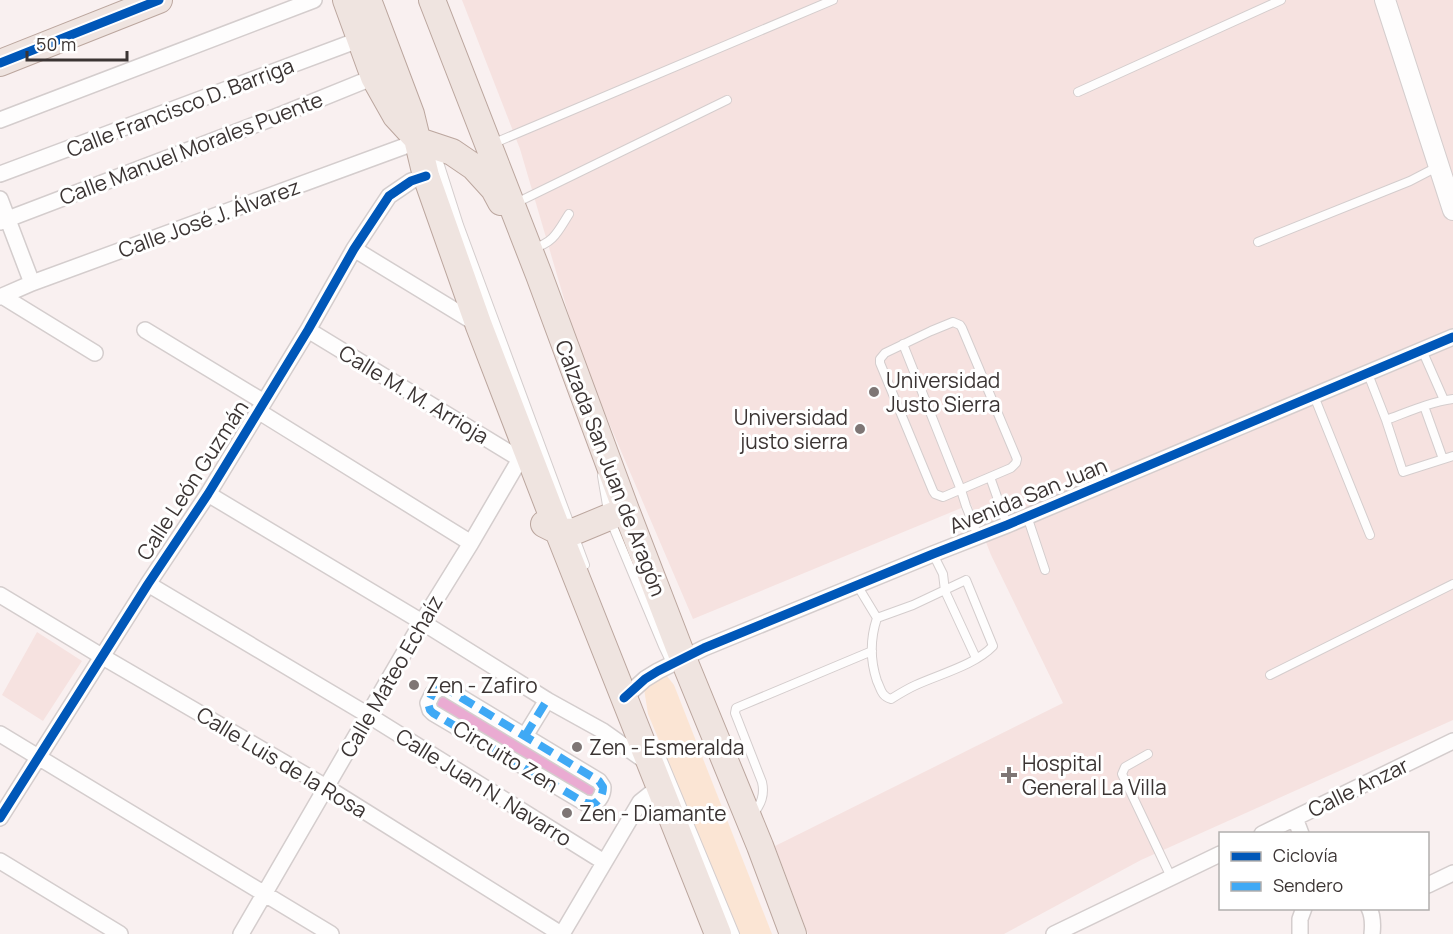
<svg xmlns="http://www.w3.org/2000/svg" width="1453" height="934" font-family="Manrope,sans-serif">
<rect width="100%" height="100%" fill="#f9f0f0"/>
<path fill="#f6e2e0" d="M462 0H1453V720L1141 860 1004 934H808L775 846 1063 703 991 555 971 504 693 619 582 360 520 149Z
M37 632 82 661 43 721 2 695Z"/>
<path fill="#fbe5d4" d="M663 671 674 685 772 934H740L648 714 644 689Z"/>
<path fill="#eaabd2" d="M442 693 599 786 591 800 434 706Z"/>
<g fill="none" stroke-linecap="round" stroke-linejoin="round">
<defs>
<path id="service" d="M1078 92 1281 0
M492 144 833 0
M436 153 459 225 585 565
M516 203 727 100
M1258 242 1410 181 1437 167
M533 248C554 243 558 231 569 214
M953 322 960 325 962 328 1017 459 1016 463 1011 468 943 497 935 494 933 491 880 363V359L885 353 931 331Z
M903 344 961 490 966 506 978 536
M1422 350 1444 400
M1368 374 1386 420 1403 472 1453 456
M1314 396 1370 535
M1424 406 1443 459
M1386 420C1408 412 1430 402 1453 399
M602 476 609 517 663 646 673 667
M990 477 1007 525
M1027 516 1045 570
M933 554 943 574 945 591 976 658
M857 585 877 618C870 639 870 660 877 681 881 689 881 696 891 699 899 694 907 689 916 685 940 674 975 665 993 646L966 580 913 605 877 618
M1270 675 1453 584
M659 751 735 934
M1148 754 1125 767 1122 774 1171 877
M753 815C761 804 765 795 762 782L735 713 736 708 872 651"/>
<path id="minor" d="M0 120 314 0
M0 174 361 39
M0 199 32 283
M0 222 278 116 374 77
M354 249 477 324
M2 296 95 353
M0 297 32 283 419 141
M145 330 264 402
M308 330 520 459
M258 411 471 543
M208 494 422 622 547 700 603 731 648 763
M148 584 368 715 604 862
M0 595 103 657 326 787 561 934
M440 688 447 689 599 781 603 787C603 794 600 801 593 804L585 803 433 713 430 710 428 703 433 693Z
M624 698 645 679 658 671 704 648 933 554 1007 525 1453 337
M0 734 331 934
M525 736 547 700
M0 818 148 584 208 494 308 330 354 249 389 196 411 181 426 176
M1295 818 1301 834
M1262 834 1453 741
M0 861 120 934
M1428 885 1453 873
M1369 908C1373 916 1373 925 1372 934
M241 934 422 622 471 543 520 459
M562 934 640 802 650 794 660 789
M1054 934 1220 854
M1300 934V919L1304 908"/>
<path id="tertiary" d="M1385 0 1453 210"/>
<path id="primary" d="M346 0 374 77 396 116 419 141 452 152 474 167 494 189 501 202
M368 0 411 114 426 176 479 326 558 531 718 934
M432 0 539 275 626 510 683 658 760 846 793 934
M0 63 159 0
M544 524 558 531 573 532 626 510"/>
</defs>
<use href="#service" stroke="#d4cdcd" stroke-width="10"/>
<use href="#minor" stroke="#d4cdcd" stroke-width="18"/>
<use href="#tertiary" stroke="#d4cdcd" stroke-width="22"/>
<use href="#primary" stroke="#bba69e" stroke-width="28"/>
<use href="#service" stroke="#fefdfd" stroke-width="8"/>
<use href="#minor" stroke="#fefdfd" stroke-width="15"/>
<use href="#tertiary" stroke="#fefdfd" stroke-width="20"/>
<use href="#primary" stroke="#efe4e0" stroke-width="26"/>
<path stroke="#3fa9f5" stroke-width="8" stroke-dasharray="15 8" stroke-linecap="butt" d="M440 688 447 689 599 781 603 787C603 794 600 801 593 804L585 803 433 713 430 710 428 703 433 693Z
M525 736 547 700"/>
<defs>
<path id="cycleway" d="M0 63 159 0
M624 698 645 679 658 671 704 648 933 554 1007 525 1453 337
M0 818 148 584 208 494 308 330 354 249 389 196 411 181 426 176"/>
</defs>
<use href="#cycleway" stroke="#fff" stroke-width="13"/>
<use href="#cycleway" stroke="#0057b8" stroke-width="9"/>
</g>
<g fill="#7e7675" stroke="#fff" stroke-width="2">
<circle cx="874" cy="392" r="6"/>
<circle cx="860" cy="429" r="6"/>
<circle cx="414" cy="685" r="6"/>
<circle cx="577" cy="747" r="6"/>
<path d="M1006 766h6v6h6v6h-6v6h-6v-6h-6v-6h6z"/>
<circle cx="567" cy="813" r="6"/>
</g>
<g text-anchor="middle" dominant-baseline="central" stroke-width="6" stroke-linejoin="round" paint-order="stroke">
<g font-size="21" fill="#3b3433" stroke="#fff">
<text transform="translate(180 107) rotate(-21)">Calle Francisco D. Barriga</text>
<text transform="translate(191 148) rotate(-21)">Calle Manuel Morales Puente</text>
<text transform="translate(209 218) rotate(-20)">Calle José J. Álvarez</text>
<text transform="translate(414 394) rotate(31)">Calle M. M. Arrioja</text>
<text transform="translate(611 468) rotate(69)">Calzada San Juan de Aragón</text>
<text transform="translate(192 480) rotate(-57)">Calle León Guzmán</text>
<text transform="translate(1028 495) rotate(-22)">Avenida San Juan</text>
<text transform="translate(391 676) rotate(-60)">Calle Mateo Echaíz</text>
<text transform="translate(506 756) rotate(31)">Circuito Zen</text>
<text transform="translate(282 762) rotate(31)">Calle Luis de la Rosa</text>
<text transform="translate(484 787) rotate(32)">Calle Juan N. Navarro</text>
<text transform="translate(1358 787) rotate(-26)">Calle Anzar</text>
</g>
<g font-size="21" fill="#3b3433" stroke="#fff" text-anchor="start">
<text x="886" y="380">Universidad<tspan x="886" dy="24">Justo Sierra</tspan></text>
<text x="848" y="417" text-anchor="end">Universidad<tspan x="848" dy="24">justo sierra</tspan></text>
<text x="426" y="685">Zen - Zafiro</text>
<text x="589" y="747">Zen - Esmeralda</text>
<text x="1022" y="763">Hospital<tspan x="1022" dy="24">General La Villa</tspan></text>
<text x="579" y="813">Zen - Diamante</text>
</g>
</g>
<rect x="1219" y="832" width="210" height="78" fill="#ffffff" stroke="#b1aead" stroke-width="1.5"/>
<rect x="1231" y="852" width="30" height="9" fill="#0057b8" stroke="#b1aead" stroke-width="1.5"/>
<text x="1273" y="862" font-size="18" fill="#3b3433">Ciclovía</text>
<rect x="1231" y="882" width="30" height="9" fill="#3fa9f5" stroke="#b1aead" stroke-width="1.5"/>
<text x="1273" y="892" font-size="18" fill="#3b3433">Sendero</text>
<path d="M27 51v9h100v-9" fill="none" stroke="#3b3433" stroke-width="3"/>
<text x="36" y="51" font-size="18" fill="#3b3433" stroke="#ffffff" stroke-width="4.5" paint-order="stroke">50 m</text>
</svg>
